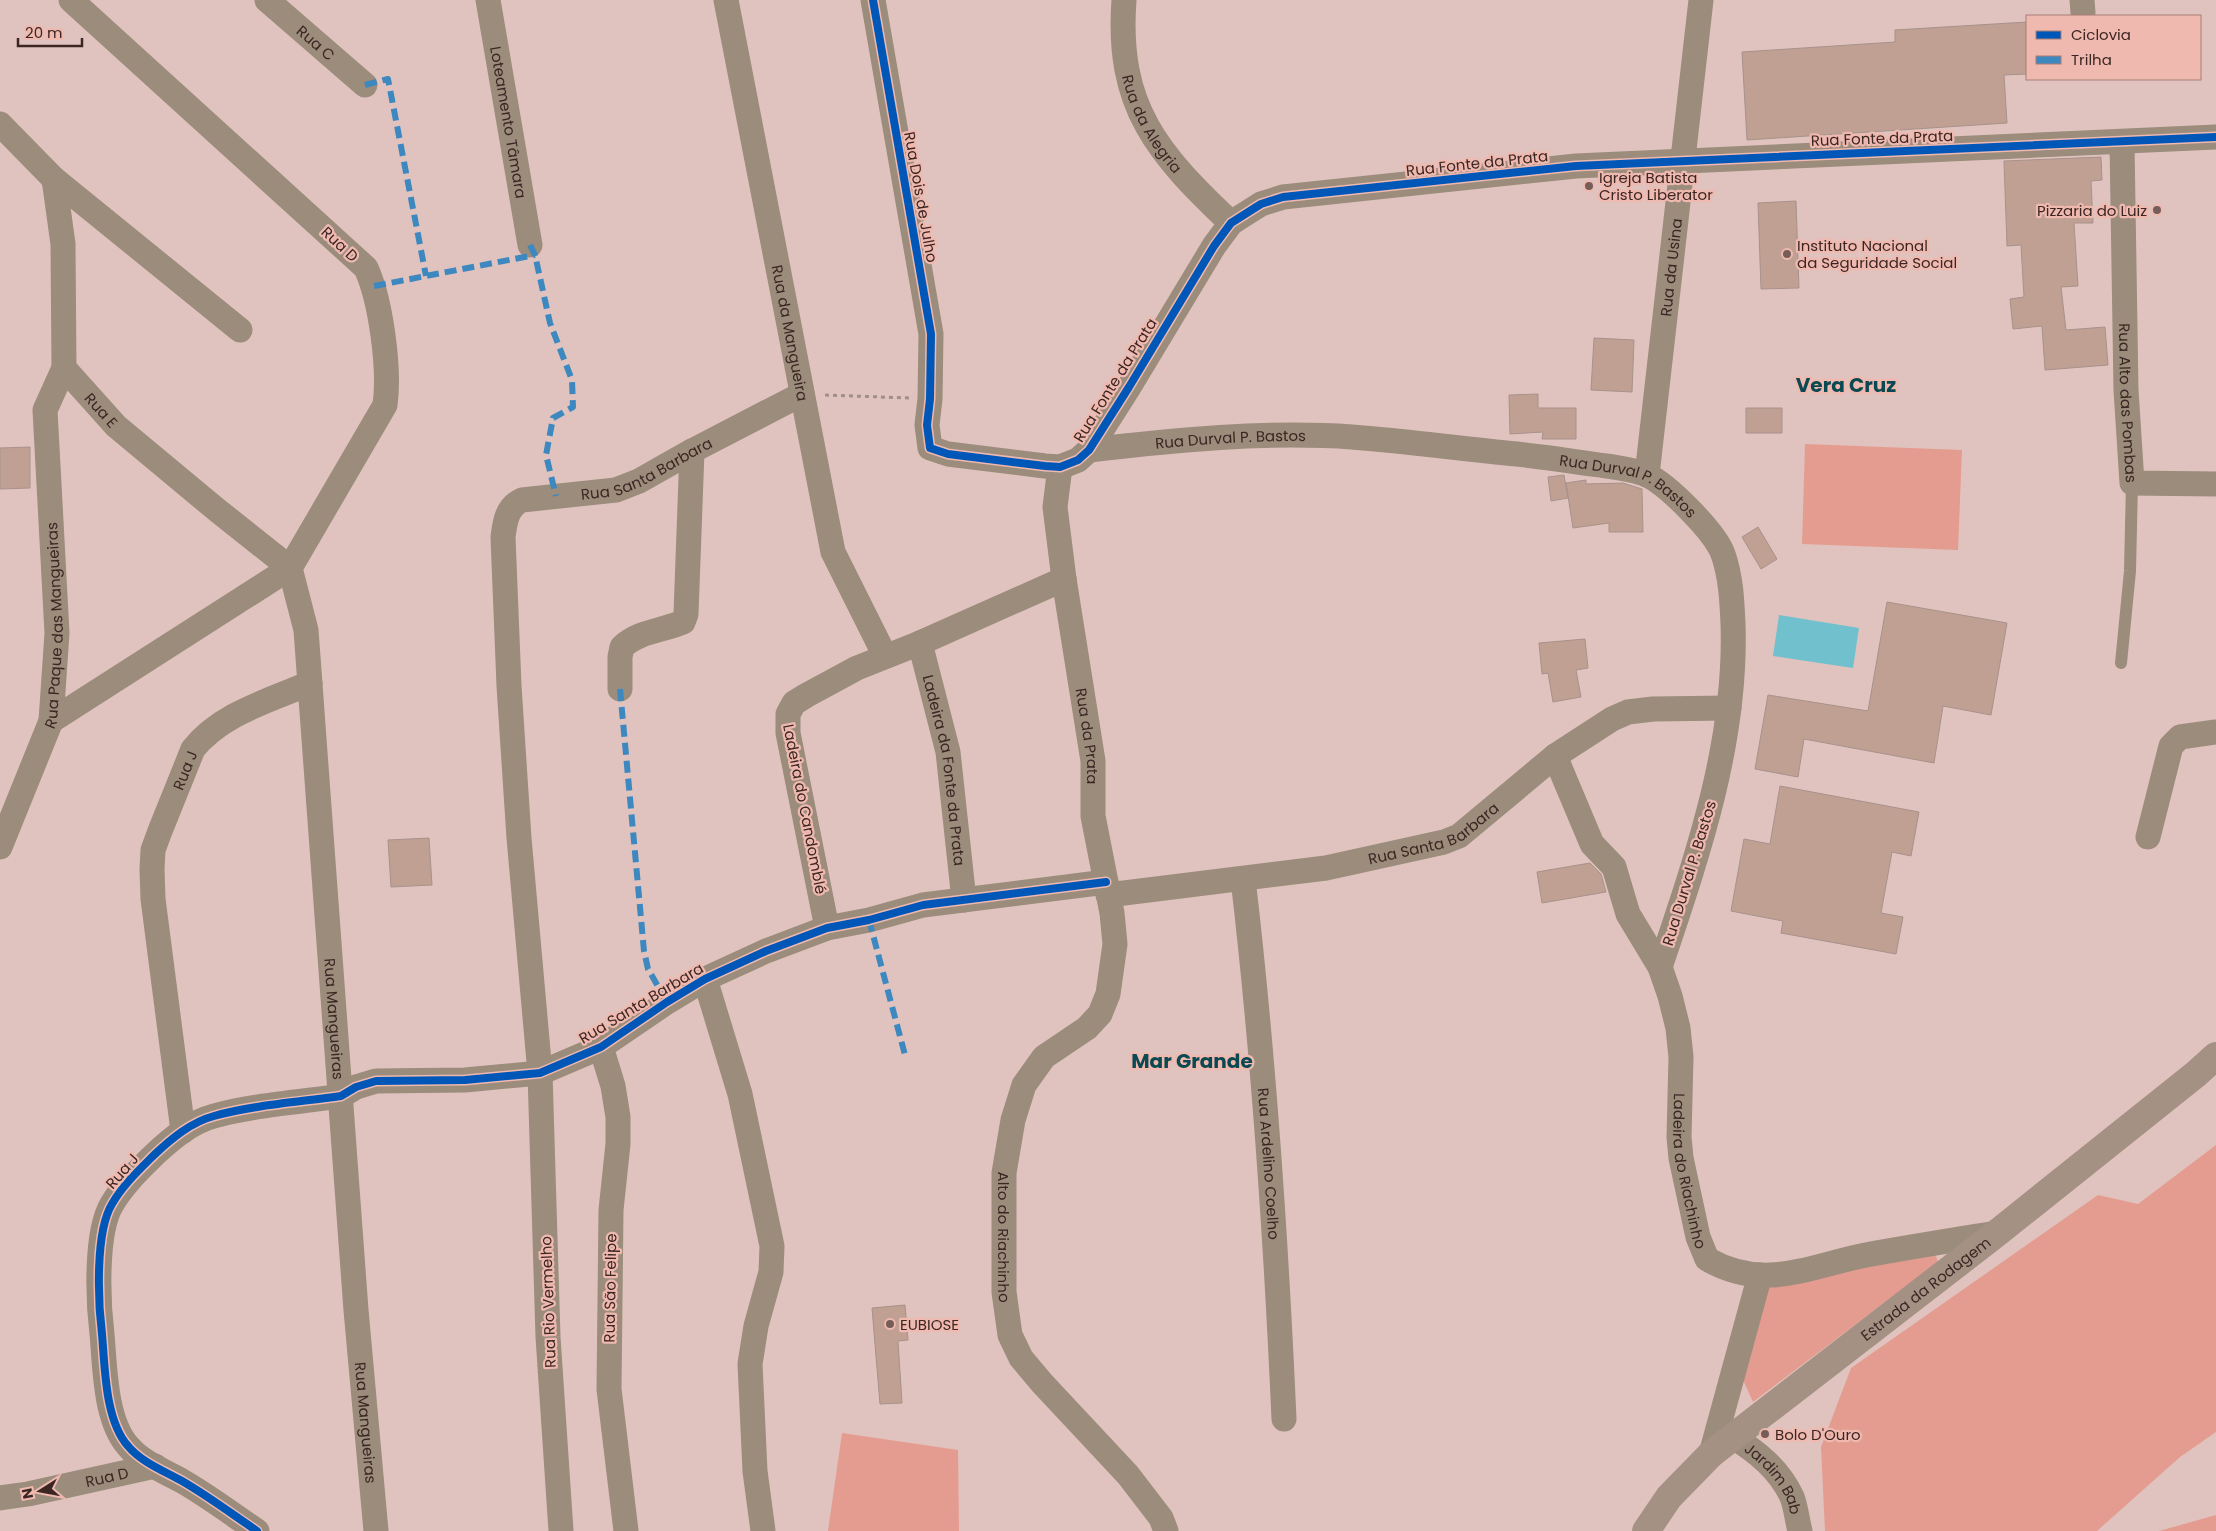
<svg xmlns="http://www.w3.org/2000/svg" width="2216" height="1531" font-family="Poppins,sans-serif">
<rect width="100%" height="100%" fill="#e0c3be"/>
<path fill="#e59c90" d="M1805 444 1962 450 1958 550 1802 544Z
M2216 1145V1432L2180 1457 2097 1531H1825L1821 1447 1851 1368 2098 1195 2138 1204Z
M1934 1250 1938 1262 1753 1402 1743 1380 1760 1288Z
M842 1433 958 1450 959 1531H828Z
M2216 1515V1531H2159Z"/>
<path fill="#71c0cd" d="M1779 615 1859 628 1853 668 1773 656Z"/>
<path fill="#c0a093" stroke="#a7928b" d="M2027 22V74L2004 75 2007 123 1747 140 1742 52 1895 42V30Z
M2101 157 2102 180 2091 181 2093 223H2074L2078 286 2061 287 2066 330 2105 327 2108 365 2045 370 2042 326 2013 329 2010 299 2024 297 2021 245 2007 246 2004 161Z
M1796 201 1799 288 1761 289 1758 203Z
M1594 338 1634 340 1632 392 1591 390Z
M1538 394V408H1576V439H1542L1543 432 1510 434 1509 395Z
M1746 408H1782V433H1746Z
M30 447V488L0 489V448Z
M1564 475 1568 498 1551 501 1548 477Z
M1586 480V484L1623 483 1642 489 1643 532H1609V523L1573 528 1566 483Z
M1758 527 1777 559 1761 569 1742 537Z
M1887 602 2007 623 1991 715 1943 706 1934 763 1804 739 1798 777 1755 769 1768 695 1868 711Z
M1585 639 1588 668 1576 670 1581 697 1553 702 1548 673 1542 674 1539 643Z
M1780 786 1919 812 1911 856 1892 852 1881 913 1903 917 1896 954 1781 933 1783 921 1731 911 1744 839 1770 844Z
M429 838 432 885 391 887 388 840Z
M1590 863 1601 874 1606 892 1542 903 1537 872Z
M905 1305 908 1340 898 1341 902 1403 880 1404 872 1308Z"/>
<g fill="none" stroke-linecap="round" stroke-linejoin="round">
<path stroke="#a08f84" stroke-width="3" stroke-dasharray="4 4" stroke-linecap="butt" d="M825 395 909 398"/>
<path stroke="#9b8c7c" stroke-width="12" d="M2121 663 2130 571 2132 483"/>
<g stroke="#9b8c7c" stroke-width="25">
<path id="s1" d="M267 0 365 85"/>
<path id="s2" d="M488 0 530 245"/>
<path id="s3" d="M726 0 833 552 885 656"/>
<path d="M873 0 931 334 930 399 927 425 930 448 948 454 1045 466 1060 467 1078 460 1089 450 1129 387 1214 246 1231 223 1261 204 1283 197 1576 166 2216 137"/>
<path id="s4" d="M1124 0C1116 107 1158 154 1231 223"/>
<path d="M2082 0 2083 13"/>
<path d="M0 124 54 179 240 330"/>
<path id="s5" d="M2122 143 2126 390 2132 483 2216 484"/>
<path id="s6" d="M54 179 63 244 64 368 116 426 217 510 290 568"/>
<path id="s7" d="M1089 450C1175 440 1265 431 1352 437 1407 441 1462 449 1517 454 1544 457 1572 461 1599 465 1614 467 1633 469 1647 475 1668 485 1715 532 1723 554 1731 577 1732 601 1733 624 1737 743 1697 857 1660 967"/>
<path id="s8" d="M1060 467 1055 507 1064 579 1093 761V816L1112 913 1115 944 1108 994 1100 1014 1087 1028 1044 1057 1024 1085 1013 1120 1004 1173V1292L1010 1335 1021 1358 1042 1383 1128 1475 1161 1518 1166 1531"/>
<path id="s9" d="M1647 475 1701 0"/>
<path id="s10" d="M290 568 306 630 356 1310 376 1531"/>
<path id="s11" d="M920 643 948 752 964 900"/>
<path d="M620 689V657L622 647C639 631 662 631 683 622L686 614 692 451"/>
<path d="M51 721 290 568 385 405C390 369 381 301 366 268L71 0"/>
<path id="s12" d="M1555 756 1592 844 1614 867 1628 914 1660 967 1670 996 1678 1028 1681 1057 1679 1137 1681 1158 1698 1237 1707 1259C1765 1292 1809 1266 1866 1255 1910 1247 1954 1240 1997 1233"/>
<path d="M2148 837 2171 746 2180 737 2216 732"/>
<path id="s13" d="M0 847 51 721 57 633 45 410 64 368"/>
<path id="s14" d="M1243 879C1264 1058 1276 1238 1284 1419"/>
<path id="s15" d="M1108 895 1326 868 1444 842 1459 836 1555 756 1612 719 1628 712 1653 709 1729 708"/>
<path d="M827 928 788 733V714L794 703 807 695 857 668 920 643 1064 579"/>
<path d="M705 979 740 1094 772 1246 771 1272 756 1326 750 1364 755 1471 763 1531"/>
<path d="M601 1047 613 1086 618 1117V1144L611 1210 609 1389 626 1531"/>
<path id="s16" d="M183 1131 153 899 152 869 153 850 160 831 193 749C222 713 269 701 310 683"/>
<path id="s17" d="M1732 1436C1757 1452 1779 1469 1792 1497 1796 1507 1797 1520 1800 1531"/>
<path d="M1711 1454 1760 1275"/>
<path id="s18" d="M0 1498 28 1494 155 1466"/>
<path d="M257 1531C232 1514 208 1496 182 1481 164 1471 141 1462 128 1446 105 1420 105 1368 102 1334 98 1302 95 1232 112 1204 123 1185 139 1170 154 1155 171 1139 191 1122 214 1116 254 1105 299 1102 341 1096L356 1087 376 1081 465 1080 540 1073 601 1047 667 1002 705 979 766 951 827 928 869 920 923 905 1106 882"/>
<path id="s19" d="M561 1531 548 1337 540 1073 519 838 509 686 503 537C505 521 507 507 522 500L616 490 639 481 692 451 802 394"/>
</g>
<path stroke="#a49184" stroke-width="28" id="s20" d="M1646 1531 1669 1497 1711 1454 1997 1233 2196 1074 2216 1056"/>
<path stroke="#3e88c0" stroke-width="6" stroke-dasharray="12 6" stroke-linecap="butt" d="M365 85 388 79 426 276
M530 245 535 255 550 323 572 380 573 407 553 418 546 455 556 496
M374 286 535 255
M620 689 644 951 648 969 667 1002
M869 920 905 1055"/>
<defs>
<path id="cycleway" d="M873 0 931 334 930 399 927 425 930 448 948 454 1045 466 1060 467 1078 460 1089 450 1129 387 1214 246 1231 223 1261 204 1283 197 1576 166 2216 137
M257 1531C232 1514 208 1496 182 1481 164 1471 141 1462 128 1446 105 1420 105 1368 102 1334 98 1302 95 1232 112 1204 123 1185 139 1170 154 1155 171 1139 191 1122 214 1116 254 1105 299 1102 341 1096L356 1087 376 1081 465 1080 540 1073 601 1047 667 1002 705 979 766 951 827 928 869 920 923 905 1106 882"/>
</defs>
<use href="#cycleway" stroke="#efb9af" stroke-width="11"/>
<use href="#cycleway" stroke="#0057b8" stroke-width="8"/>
</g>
<g fill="#755d59" stroke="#efb9af" stroke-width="2">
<circle cx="1589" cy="186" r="5"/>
<circle cx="2157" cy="210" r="5"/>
<circle cx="1787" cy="254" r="5"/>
<circle cx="890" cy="1324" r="5"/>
<circle cx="1765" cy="1434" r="5"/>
</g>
<g text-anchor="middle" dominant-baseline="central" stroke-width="4.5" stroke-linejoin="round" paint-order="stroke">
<g font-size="15" fill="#3b2623" stroke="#efb9af">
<text stroke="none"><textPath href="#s1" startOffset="65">Rua C</textPath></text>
<text stroke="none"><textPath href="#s2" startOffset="124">Loteamento Tâmara</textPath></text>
<text stroke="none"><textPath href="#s4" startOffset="130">Rua da Alegria</textPath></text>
<text transform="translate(1882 138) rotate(-2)">Rua Fonte da Prata</text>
<text transform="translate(1477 163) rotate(-6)">Rua Fonte da Prata</text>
<text transform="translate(921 197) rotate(80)">Rua Dois de Julho</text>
<text transform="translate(340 244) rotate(43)">Rua D</text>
<text stroke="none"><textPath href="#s9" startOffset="209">Rua da Usina</textPath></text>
<text stroke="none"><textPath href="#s3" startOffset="339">Rua da Mangueira</textPath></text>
<text transform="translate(1115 380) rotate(-58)">Rua Fonte da Prata</text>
<text stroke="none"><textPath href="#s5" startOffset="260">Rua Alto das Pombas</textPath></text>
<text stroke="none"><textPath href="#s6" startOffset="246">Rua E</textPath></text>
<text stroke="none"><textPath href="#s7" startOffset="142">Rua Durval P. Bastos</textPath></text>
<text stroke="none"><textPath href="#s19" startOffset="1170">Rua Santa Barbara</textPath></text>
<text stroke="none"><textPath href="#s7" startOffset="548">Rua Durval P. Bastos</textPath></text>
<text stroke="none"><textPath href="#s13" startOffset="232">Rua Paque das Mangueiras</textPath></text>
<text stroke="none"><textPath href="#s8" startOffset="272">Rua da Prata</textPath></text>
<text stroke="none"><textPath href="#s16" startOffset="369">Rua J</textPath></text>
<text stroke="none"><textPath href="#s11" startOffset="130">Ladeira da Fonte da Prata</textPath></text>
<text transform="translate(805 809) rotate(79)">Ladeira do Candomblé</text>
<text stroke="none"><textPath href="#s15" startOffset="334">Rua Santa Barbara</textPath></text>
<text transform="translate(1689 873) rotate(-73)">Rua Durval P. Bastos</text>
<text transform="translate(641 1003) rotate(-31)">Rua Santa Barbara</text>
<text stroke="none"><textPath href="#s10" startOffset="454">Rua Mangueiras</textPath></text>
<text stroke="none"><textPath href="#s14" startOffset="286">Rua Ardelino Coelho</textPath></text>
<text transform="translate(122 1171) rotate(-49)">Rua J</text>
<text stroke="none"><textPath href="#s12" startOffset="446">Ladeira do Riachinho</textPath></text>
<text stroke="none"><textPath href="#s8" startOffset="814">Alto do Riachinho</textPath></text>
<text transform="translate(610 1288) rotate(-89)">Rua São Felipe</text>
<text stroke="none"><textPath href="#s20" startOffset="372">Estrada da Rodagem</textPath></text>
<text transform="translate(548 1302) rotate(-92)">Rua Rio Vermelho</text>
<text stroke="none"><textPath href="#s10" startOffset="859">Rua Mangueiras</textPath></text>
<text stroke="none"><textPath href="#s18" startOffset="109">Rua D</textPath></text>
<text stroke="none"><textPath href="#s17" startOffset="61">Jardim Bab</textPath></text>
</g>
<g font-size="15" fill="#3b2623" stroke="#efb9af" text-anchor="start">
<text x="1599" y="177">Igreja Batista<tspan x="1599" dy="17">Cristo Liberator</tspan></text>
<text x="2147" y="210" text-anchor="end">Pizzaria do Luiz</text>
<text x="1797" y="245">Instituto Nacional<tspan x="1797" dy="17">da Seguridade Social</tspan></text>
<text x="900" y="1324">EUBIOSE</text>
<text x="1775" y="1434">Bolo D'Ouro</text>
</g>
<g font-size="20" font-weight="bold" fill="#0a4852" stroke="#efb9af">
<text x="1846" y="385">Vera Cruz</text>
<text x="1192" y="1061">Mar Grande</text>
</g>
</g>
<rect x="2026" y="15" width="175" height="65" fill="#efb9af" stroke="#a77e77"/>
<rect x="2036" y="31" width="25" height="8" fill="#0057b8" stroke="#a77e77"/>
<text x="2071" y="40" font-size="15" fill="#3b2623">Ciclovia</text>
<rect x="2036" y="56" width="25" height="8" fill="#3e88c0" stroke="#a77e77"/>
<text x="2071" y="65" font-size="15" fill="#3b2623">Trilha</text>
<g transform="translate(40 1491) rotate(259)" stroke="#efb9af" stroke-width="4" paint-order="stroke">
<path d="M0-4L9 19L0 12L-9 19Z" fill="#3b2623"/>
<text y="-8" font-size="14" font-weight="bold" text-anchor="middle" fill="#3b2623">N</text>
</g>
<path d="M18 38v8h64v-8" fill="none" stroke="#3b2623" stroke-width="2.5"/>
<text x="25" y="38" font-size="15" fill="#3b2623" stroke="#efb9af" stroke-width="4" paint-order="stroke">20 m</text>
</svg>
